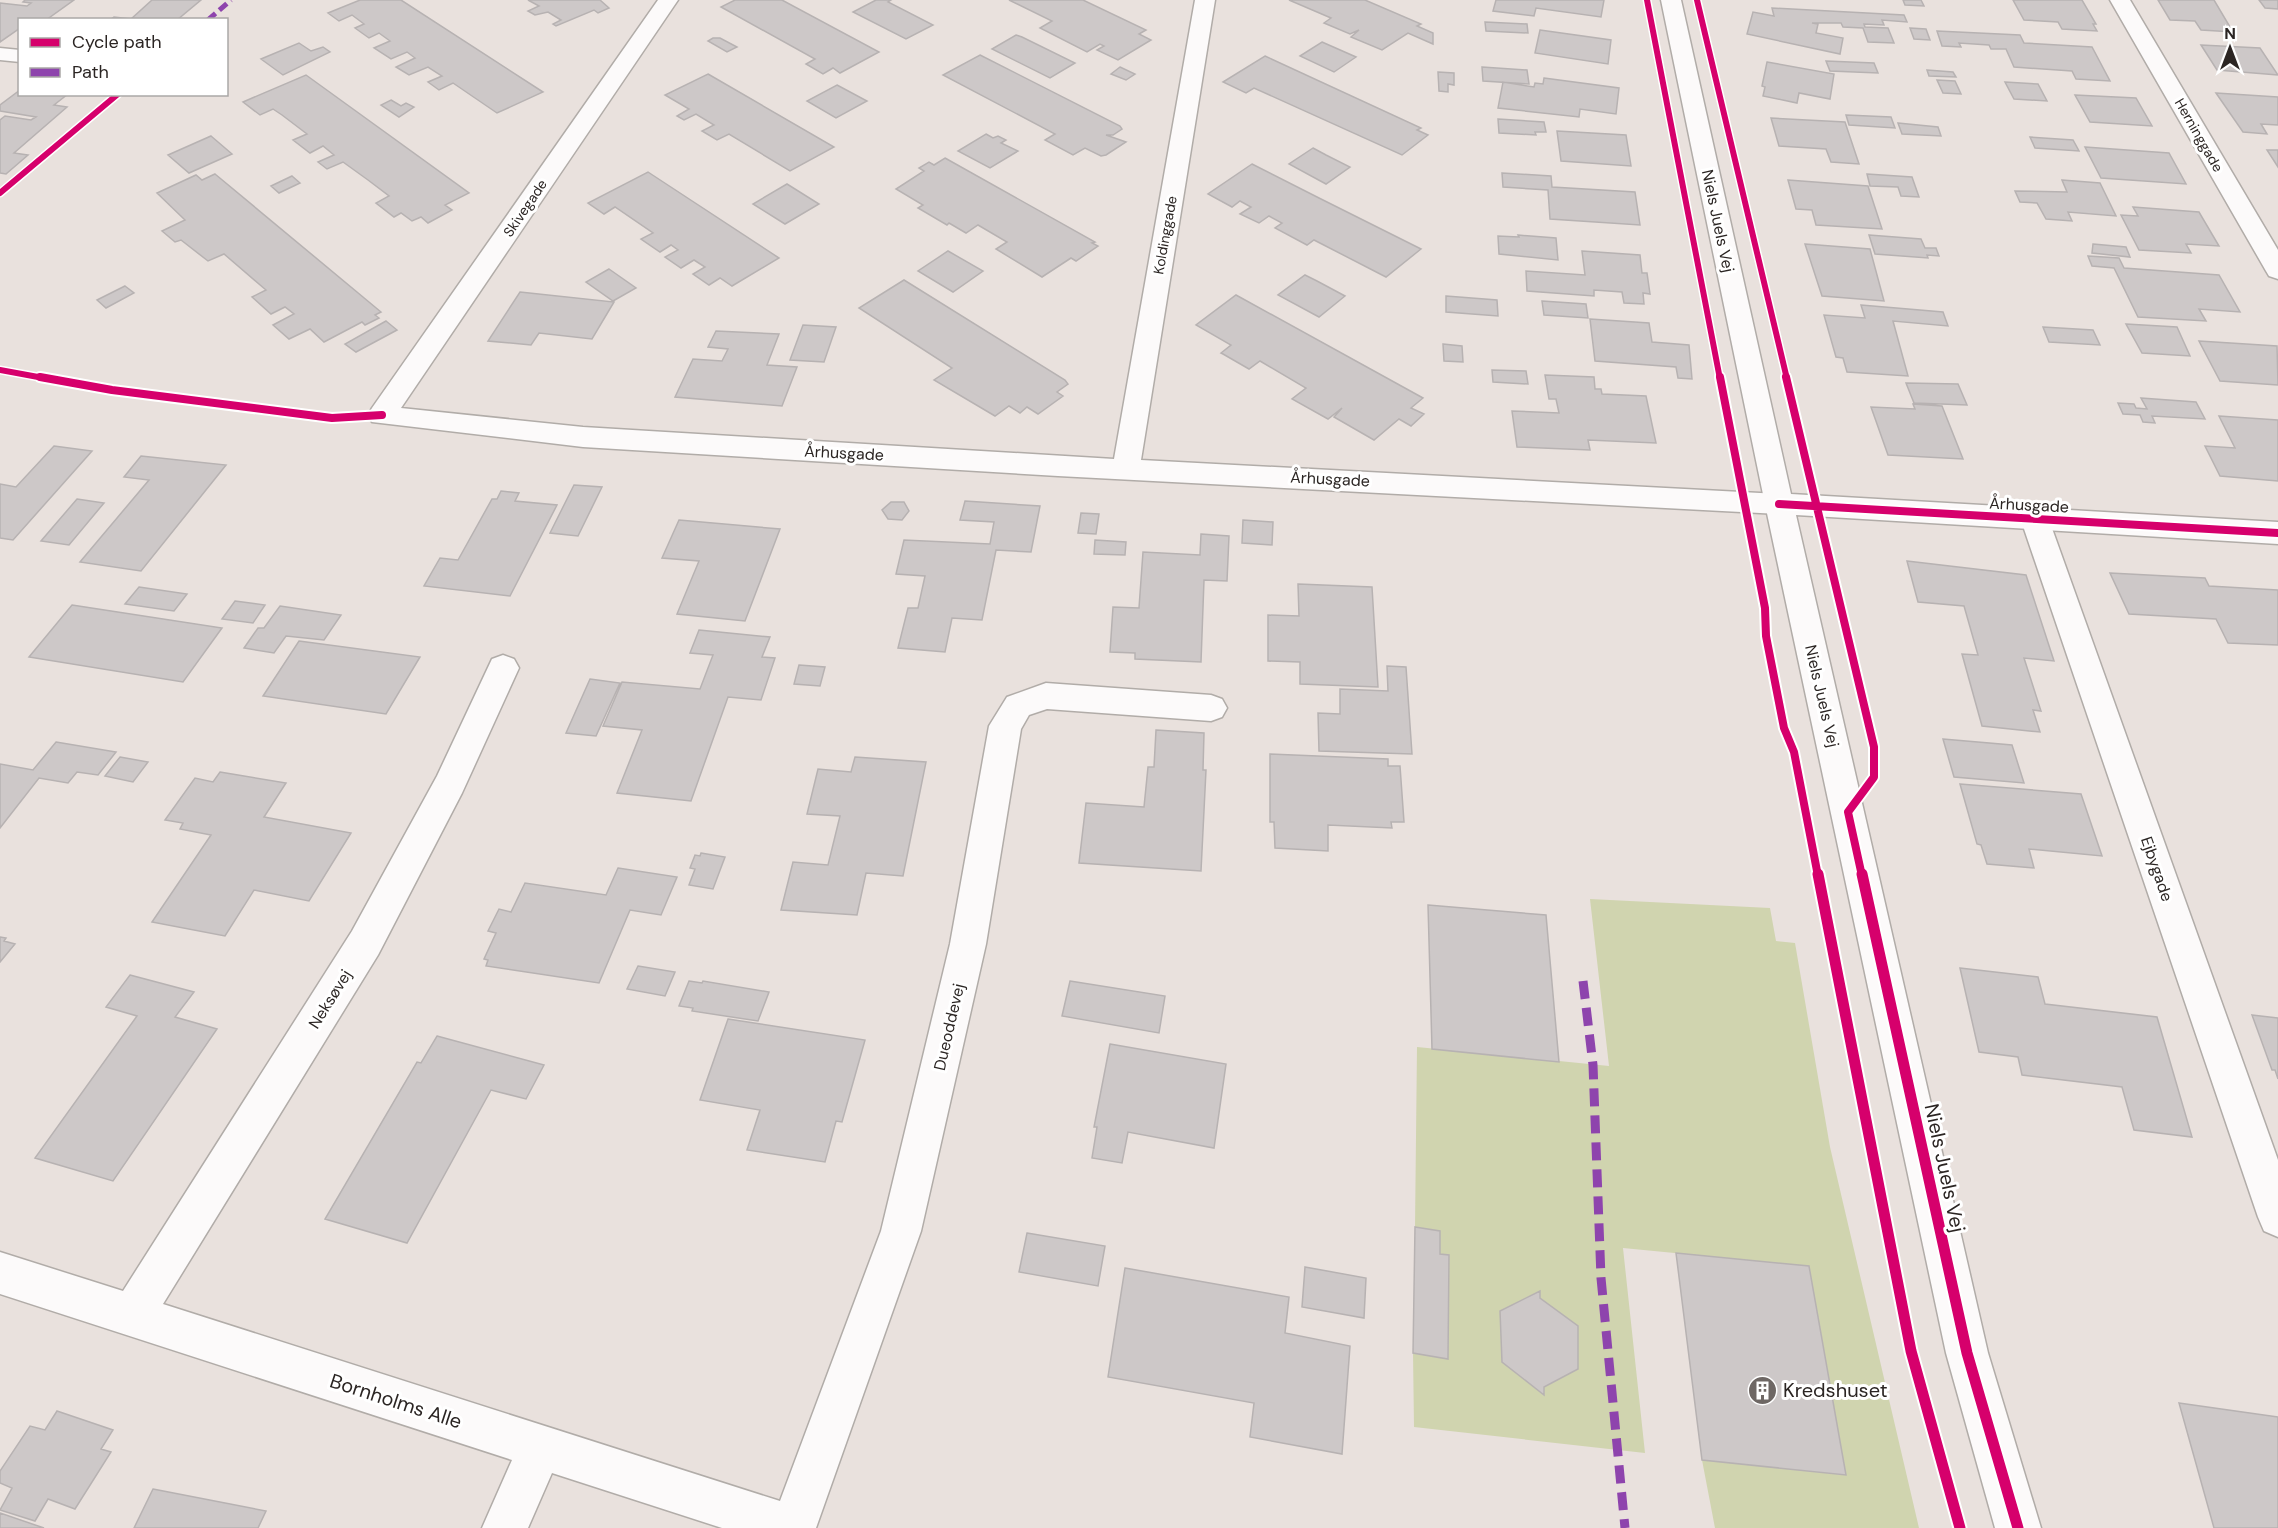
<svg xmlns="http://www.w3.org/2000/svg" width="2278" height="1528" font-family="'DM Sans',sans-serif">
<rect width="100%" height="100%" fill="#e9e1dd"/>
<path fill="#d0d4af" d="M1590 899 1770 908 1776 941 1795 943 1830 1147 1919 1528H1715L1702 1460 1846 1475 1809 1266 1623 1248 1645 1453 1414 1427 1413 1353 1448 1358 1449 1255 1440 1254V1231L1415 1227 1417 1047 1609 1066Z"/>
<path fill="#cdc8c8" stroke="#b7b2b2" stroke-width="1.5" d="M25 0H74L46 20H20V28L0 42V3L27 6 31 3 23 2Z
M152 0H201L177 20H110L114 17 131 19Z
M360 0H401L543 92 497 113 453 83 439 90 428 82 442 76 428 67 409 75 396 67 415 58 407 52 391 59 374 48 390 41 379 33 369 38 355 28 364 24 352 15 339 21 328 13Z
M528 0H600L609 8 598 13 594 10 556 26 553 24 561 20 548 12 535 15 528 11 539 6Z
M735 0H782L879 52 840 73 833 68 823 74 806 64 815 59 721 7Z
M876 0H891L888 2 933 25 906 39 853 12Z
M1009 0H1083L1146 30 1139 34 1151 40 1118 60 1097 50 1104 46 1100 44 1087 52 1040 28 1052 21Z
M1289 0H1365L1421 24 1417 26 1433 33V44L1408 33 1382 50 1351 37 1359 30 1350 34 1324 23 1331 18Z
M1496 0H1604L1601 17 1536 8 1534 16 1493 11Z
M1903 0H1921L1924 6 1905 5Z
M2013 0H2082L2096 24H2093L2097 31 2062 29 2058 22 2024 20Z
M2158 0H2214L2233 32 2201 30 2195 21 2170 20Z
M2259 0H2278V9L2265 8Z
M1772 8 1904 15 1907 22 1882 20 1884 25 1864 24 1865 27 1888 28 1894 43 1868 42 1863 28 1843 27 1841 23H1812L1818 24 1816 33 1843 38 1840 54 1747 34 1753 12 1774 16Z
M1485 22 1527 24 1528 33 1486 31Z
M1910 28 1926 29 1930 40 1914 39Z
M1540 30 1611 40 1608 64 1535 53Z
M1937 31 2020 35 2024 43 2092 47 2110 81 2076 79 2072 71 2014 67 2006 49H1991L1989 45 1959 43 1961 47 1942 46Z
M1016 35 1022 37 1075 63 1050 78 992 49Z
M713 38H720L737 47 727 52 708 41Z
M1322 42 1356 57 1334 72 1300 56Z
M299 43 311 51 323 47 330 52 283 75 261 59Z
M2201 45 2260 48 2278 75 2217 70Z
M980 55 1120 126 1122 129 1113 135H1106L1126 142 1106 155 1101 156 1085 148 1073 155 1045 140 1055 134 943 75Z
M1265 56 1421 128 1417 130 1428 135 1402 155 1254 88 1246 93 1223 82Z
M1826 61 1874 63 1878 73 1830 71Z
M1767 62 1834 74 1830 99 1799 93 1797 103 1763 96 1765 87 1762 86Z
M1120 67 1135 74 1126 80 1111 74Z
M1482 67 1527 70 1529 84 1483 81Z
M1927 70 1953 72 1956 77 1929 76Z
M1438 72 1454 73V85L1448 84V92L1439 91Z
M708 74 834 147 790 171 729 134 717 140 702 131 714 125 696 114 684 120 677 116 689 109 665 95Z
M306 75 469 193 445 205 452 210 428 223 421 217 412 221 401 213 394 217 376 203 389 196 368 180 343 162 327 169 318 162 334 155 323 146 310 153 293 140 307 134 282 115 273 109 260 115 243 102Z
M1544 78 1619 88 1616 114 1580 109 1579 117 1498 108 1503 82 1534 87 1535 83 1543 84Z
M1937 80 1955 81 1961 94 1943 93Z
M2005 82 2038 84 2047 101 2014 99Z
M837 85 867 101 836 118 807 101Z
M20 90V94H68L54 105 67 107 14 153 28 155 6 174 0 173V120L5 116 31 120 36 117 0 111V105Z
M2216 93 2278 97V125L2261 124 2267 134 2243 132Z
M2075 95 2136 98 2152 126 2090 122Z
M391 100 401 106 406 103 414 107 399 117 381 105Z
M1846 115 1891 117 1895 128 1849 125Z
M1771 118 1845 122 1859 164 1831 162 1826 149 1779 146Z
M1498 119 1544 122 1546 132H1535L1536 135 1499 133Z
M1898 123 1938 127 1941 136 1902 134Z
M1557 131 1626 135 1631 166 1561 161Z
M986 134 993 138 998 136 1006 140 1001 143 1018 151 990 168 958 151Z
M211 136 232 154 189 173 168 155Z
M2030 137 2073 140 2079 151 2035 148Z
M2085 147 2169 153 2186 184 2101 178Z
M1313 148 1326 155 1350 167 1326 184 1289 164Z
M2267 150H2278V167Z
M945 158 1095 242 1092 243 1098 246 1076 261 1071 258 1042 277 996 249 1007 242 978 225 966 233 949 223 947 225 918 208 923 205 896 189 924 171 919 168 929 162 934 165Z
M1252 164 1319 198 1421 249 1386 277 1314 240 1307 245 1275 228 1282 223 1269 216 1259 223 1240 214 1251 207 1240 201 1232 207 1208 194Z
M648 172 651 174 779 258 732 286 720 278 709 285 693 274 705 267 694 260 681 268 665 257 678 250 671 245 660 252 641 239 653 233 615 207 604 214 588 203Z
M1502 173 1551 176 1552 187 1635 192 1640 225 1550 219 1548 190 1503 187Z
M215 174 381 312 375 315 379 318 365 325 362 322 324 342 310 329 289 339 273 325 294 314 285 307 271 314 252 297 266 290 224 254 208 261 181 240 175 242 162 231 185 220 157 193 196 175 202 180Z
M1867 174 1912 177 1919 197 1901 196 1898 187 1870 186Z
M292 176 300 183 279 193 271 186Z
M1788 180 1868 186 1882 229 1816 225 1812 210 1796 209Z
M2062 180 2100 183 2116 216 2068 212 2072 221 2046 219 2037 203 2020 202 2015 191 2067 192Z
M787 184 819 204 785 224 753 204Z
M2133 207 2199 212 2219 246 2186 244 2191 253 2139 250 2121 215 2138 216Z
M1518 235 1556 238 1558 260 1499 254 1498 236 1519 237Z
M1869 235 1921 239 1925 248H1936L1939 256 1927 255 1928 258 1875 254Z
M1805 244 1870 249 1884 301 1822 296Z
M2093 244 2126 247 2130 257 2092 253Z
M948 251 983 271 953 292 918 271Z
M1582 251 1640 255 1642 273H1647L1650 294 1643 293 1644 304 1624 303 1622 292 1594 290V296L1527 291 1526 271 1585 275Z
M2088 256 2119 258 2124 268 2219 275 2240 312 2199 309 2206 321 2138 317 2114 268 2092 266Z
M609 269 636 288 613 301 586 282Z
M1305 275 1317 281 1345 296 1319 317 1278 295Z
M904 280 1065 380 1068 384 1057 392 1063 396 1038 414 1027 407 1020 413 1009 406 995 416 934 380 952 368 859 308Z
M125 286 134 293 106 308 97 300Z
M520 292 614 302 592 339 539 333 531 345 488 341Z
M1236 295 1423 398 1411 408 1424 414 1411 426 1399 419 1374 440 1334 417 1342 408 1328 419 1292 399 1306 388 1260 361 1249 369 1223 354 1221 353 1231 345 1196 325Z
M1446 296 1497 300 1498 316 1446 312Z
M1542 301 1586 304 1588 318 1544 315Z
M1861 305 1943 312 1948 326 1893 321 1908 376 1847 372 1843 358 1836 357 1824 315 1865 318Z
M1590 319 1649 323 1652 342 1689 345 1692 379 1678 378 1676 367 1595 361Z
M386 321 397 330 356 352 345 344Z
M2126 324 2177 327 2190 356 2142 353Z
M803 325 836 327 824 362 790 360Z
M2043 327 2093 330 2100 345 2049 342Z
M716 331 779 334 767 365 797 367 782 406 675 397 693 359 722 361 728 349 708 347Z
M2199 341 2277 346 2278 385 2220 381Z
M1443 344 1462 346 1463 362 1444 361Z
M1492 370 1526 371 1528 384 1493 382Z
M1545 375 1594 377 1595 389H1601L1602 394 1646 396 1656 443 1588 440 1590 450 1517 447 1512 411 1559 413 1556 399H1549Z
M1906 383 1958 384 1967 405 1914 403Z
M2141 398 2196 402 2205 419 2152 416 2155 423 2143 422 2140 415 2123 414 2118 403 2134 404 2136 408 2147 409Z
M1913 404 1942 406 1963 459 1888 455 1871 407 1915 409Z
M2219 416 2278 420V481L2220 476 2205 446 2235 448Z
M54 446 92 451 13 540 0 538V484L16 487Z
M141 456 226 465 141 571 80 562 149 480 124 477Z
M574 485 602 487 578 536 550 533Z
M501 491 519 493 515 501 557 505 510 596 424 586 440 558 458 560 492 499H497Z
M77 499 104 503 69 545 41 541Z
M965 501 1040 506 1031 552 996 550 982 620 952 618 945 652 898 648 908 608H918L925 576 896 574 904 540 990 544 994 522 960 520Z
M891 502H904L909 511 902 520 888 519 882 510Z
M1081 513 1099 514 1096 534 1078 533Z
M679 520 780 529 745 621 677 614 699 561 662 558Z
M1243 520 1273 522 1272 545 1242 543Z
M1201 534 1229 536 1227 581 1204 580 1201 662 1135 659V653L1110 652 1113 607 1139 608 1143 552 1200 555Z
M1095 540 1126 542 1125 555 1094 554Z
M1907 561 2026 575 2054 661 2024 658 2041 711 2033 710 2040 732 1982 726 1962 654 1978 655 1964 606 1918 602Z
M2110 573 2205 578 2209 586 2278 590V645L2228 643 2216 619 2129 614Z
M1298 584 1372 587 1378 687 1300 684V662L1268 661V615L1299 616Z
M139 587 187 594 174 611 125 604Z
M235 601 265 605 253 623 222 619Z
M72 605 222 628 183 682 29 657Z
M280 606 341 615 324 640 286 636 274 653 244 648 258 628H264Z
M699 630 770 637 762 657 775 658 761 700 728 697 691 801 617 793 642 730 603 726 622 682 700 689 713 655 690 653Z
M299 641 420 657 386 714 263 696Z
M799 665 825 667 820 686 794 684Z
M1387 666 1406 667 1412 754 1319 751 1318 713 1340 714V689L1388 691Z
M590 679 620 683 596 736 566 733Z
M1156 730 1204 733 1203 770H1206L1201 871 1079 863 1086 803 1144 807 1148 767H1154Z
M1943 739 2012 745 2024 783 1954 777Z
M56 742 116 752 98 775 77 772 68 783 39 778 0 828V764L33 770Z
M1270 754 1388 759V766H1400L1404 822H1391L1392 828 1328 825V851L1275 848 1274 822H1270Z
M120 757 148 762 133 782 105 776Z
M855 757 926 762 903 876 866 873 857 915 781 910 793 862 828 865 840 816 807 814 818 769 851 772Z
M220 772 286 783 264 817 351 833 309 901 254 890 225 936 152 922 211 835 180 829 183 823 165 820 195 778 213 782Z
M1960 784 2081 794 2102 856 2029 849 2034 868 1987 864 1981 845 1977 844Z
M701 853 725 857 713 889 689 885 695 869 690 868 695 855 700 856Z
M618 868 677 877 661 915 630 910 599 983 486 966 488 960 484 959 496 933 488 931 499 909 511 912 525 883 606 895Z
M1428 905 1546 915 1559 1062 1432 1049Z
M0 937 6 938 4 941 15 944 0 962Z
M638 966 675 972 665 996 627 989Z
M1960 968 2038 977 2045 1004 2157 1017 2192 1137 2134 1130 2122 1087 2022 1075 2018 1057 1979 1052Z
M130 975 194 992 175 1017 217 1029 113 1181 35 1158 137 1016 106 1007Z
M689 981 702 983 703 981 769 992 758 1021 692 1011 693 1008 679 1006Z
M1070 981 1165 996 1159 1033 1062 1016Z
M2252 1015 2278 1018V1079L2275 1070H2272Z
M728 1019 865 1040 842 1122 836 1121 825 1162 747 1150 760 1110 700 1100Z
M437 1036 544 1065 526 1099 491 1090 407 1243 325 1219 417 1062 421 1063Z
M1110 1044 1226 1064 1214 1148 1128 1132 1122 1163 1092 1158 1097 1127H1094Z
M1415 1227 1440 1231V1254L1449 1255 1448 1359 1413 1353Z
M1027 1233 1105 1246 1098 1286 1019 1272Z
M1676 1253 1809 1266 1846 1475 1702 1460Z
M1305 1267 1366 1278 1364 1318 1302 1307Z
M1125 1268 1289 1297 1285 1333 1350 1346 1342 1454 1250 1437 1254 1403 1108 1377Z
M1540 1291V1298L1578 1326V1369L1544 1387V1395L1502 1362 1500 1311Z
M2179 1403 2278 1417V1528H2214Z
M57 1411 113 1430 101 1449 111 1452 75 1509 48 1499 35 1521 0 1510 12 1488 0 1483V1471L30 1426 45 1430Z
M153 1489 266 1511 258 1528H134Z
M0 1513 44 1528H0Z"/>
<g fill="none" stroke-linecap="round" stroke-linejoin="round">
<defs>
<path id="street" d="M658 0H678L401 408 583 427 1114 459 1195 0H1215L1141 460 1779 494 1789 497 1793 504 1789 511 1779 514 1058 476 583 447 372 422 368 415 372 408Z
M2110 0H2130L2278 250V279L2269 276 2266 271Z
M0 48 20 50V62L0 60Z
M2035 509 2045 512 2049 520 2278 1160V1237L2264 1231 2258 1217 2021 520 2025 512Z
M503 655 514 659 519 668 462 793 378 955 163 1304 780 1501 881 1231 950 944 989 726 1007 697 1046 683 1211 695 1222 699 1227 708 1222 717 1211 721 1047 709 1029 715 1021 729 986 944 921 1231 816 1528H722L552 1473 528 1528H482L512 1460 0 1294V1252L123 1291 352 931 437 776 492 659Z"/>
<path id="secondary" d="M1661 0H1681L1791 494 2278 522V544L1796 515 1988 1353 2041 1528H1995L1946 1353 1765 504Z"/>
</defs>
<use href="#street" stroke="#b1aca8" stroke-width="3"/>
<use href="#secondary" stroke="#b1aca8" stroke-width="3"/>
<use href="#street" fill="#fcfafa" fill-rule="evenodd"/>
<use href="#secondary" fill="#fcfafa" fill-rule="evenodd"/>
<path stroke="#8e44ad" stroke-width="5" stroke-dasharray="10 5" stroke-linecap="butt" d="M208 20 231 0"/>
<path stroke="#8e44ad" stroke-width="9" stroke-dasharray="18 9" stroke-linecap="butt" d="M1583 981 1593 1065 1601 1278 1625 1528"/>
<defs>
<path id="cycleway-far2" d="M1647 0 1720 379
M1697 0 1787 379
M0 193 118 94
M0 370 49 379"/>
<path id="cycleway-far1" d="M40 377 112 390 332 418 382 415
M1720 377 1765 608 1766 636 1784 728 1794 752 1818 876
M1786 377 1874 747V777L1848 812 1862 876
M1779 504 2278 533"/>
<path id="cycleway" d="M1818 874 1911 1351 1960 1528
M1862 874 1967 1353 2018 1528"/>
</defs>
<use href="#cycleway-far2" stroke="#fff" stroke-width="9"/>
<use href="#cycleway-far1" stroke="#fff" stroke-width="12"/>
<use href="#cycleway" stroke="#fff" stroke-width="15"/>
<use href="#cycleway-far2" stroke="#d6006c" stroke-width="6"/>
<use href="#cycleway-far1" stroke="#d6006c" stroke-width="8"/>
<use href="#cycleway" stroke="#d6006c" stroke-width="11"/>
</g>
<defs>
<symbol id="building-disc" viewBox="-11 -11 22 22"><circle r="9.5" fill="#6e6764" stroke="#fff"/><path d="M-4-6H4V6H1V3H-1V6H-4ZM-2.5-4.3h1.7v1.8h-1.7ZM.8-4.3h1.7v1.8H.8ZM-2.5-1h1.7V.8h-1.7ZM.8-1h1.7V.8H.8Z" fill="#fff"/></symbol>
</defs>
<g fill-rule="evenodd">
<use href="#building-disc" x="1746" y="1374" width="33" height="33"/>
</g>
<g text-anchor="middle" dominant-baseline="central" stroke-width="6" stroke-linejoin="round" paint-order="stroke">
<g font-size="14" fill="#2b2523" stroke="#fff">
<text transform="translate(2199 135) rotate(60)">Herninggade</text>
<text transform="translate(525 208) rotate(-56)">Skivegade</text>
<text transform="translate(1165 235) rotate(-80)">Koldinggade</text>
</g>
<g font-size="16" fill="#2b2523" stroke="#fff">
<text transform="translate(1718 221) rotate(78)">Niels Juels Vej</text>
<text transform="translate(844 453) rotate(3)">Århusgade</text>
<text transform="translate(1330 479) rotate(3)">Århusgade</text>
<text transform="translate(2029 505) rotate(3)">Århusgade</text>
<text transform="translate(1822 696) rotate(77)">Niels Juels Vej</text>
<text transform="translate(2157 869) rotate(71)">Ejbygade</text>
<text transform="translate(330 999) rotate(-58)">Neksøvej</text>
<text transform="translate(949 1027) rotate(-77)">Dueoddevej</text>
</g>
<g font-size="20" fill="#2b2523" stroke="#fff">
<text transform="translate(1945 1168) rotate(78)">Niels Juels Vej</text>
<text transform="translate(396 1401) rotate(18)">Bornholms Alle</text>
</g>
<g font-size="20" fill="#2b2523" stroke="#fff" text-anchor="start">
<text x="1783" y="1390">Kredshuset</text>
</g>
</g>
<rect x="18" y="18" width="210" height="78" fill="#ffffff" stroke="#aaa8a7" stroke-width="1.5"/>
<rect x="30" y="38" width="30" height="9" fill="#d6006c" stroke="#aaa8a7" stroke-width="1.5"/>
<text x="72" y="48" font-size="18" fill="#2b2523">Cycle path</text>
<rect x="30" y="68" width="30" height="9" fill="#8e44ad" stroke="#aaa8a7" stroke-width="1.5"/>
<text x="72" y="78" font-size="18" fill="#2b2523">Path</text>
<g transform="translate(2230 48)" stroke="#ffffff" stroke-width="4.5" paint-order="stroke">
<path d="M0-4.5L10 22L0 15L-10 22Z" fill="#2b2523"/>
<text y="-9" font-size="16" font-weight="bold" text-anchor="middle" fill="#2b2523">N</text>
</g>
</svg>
